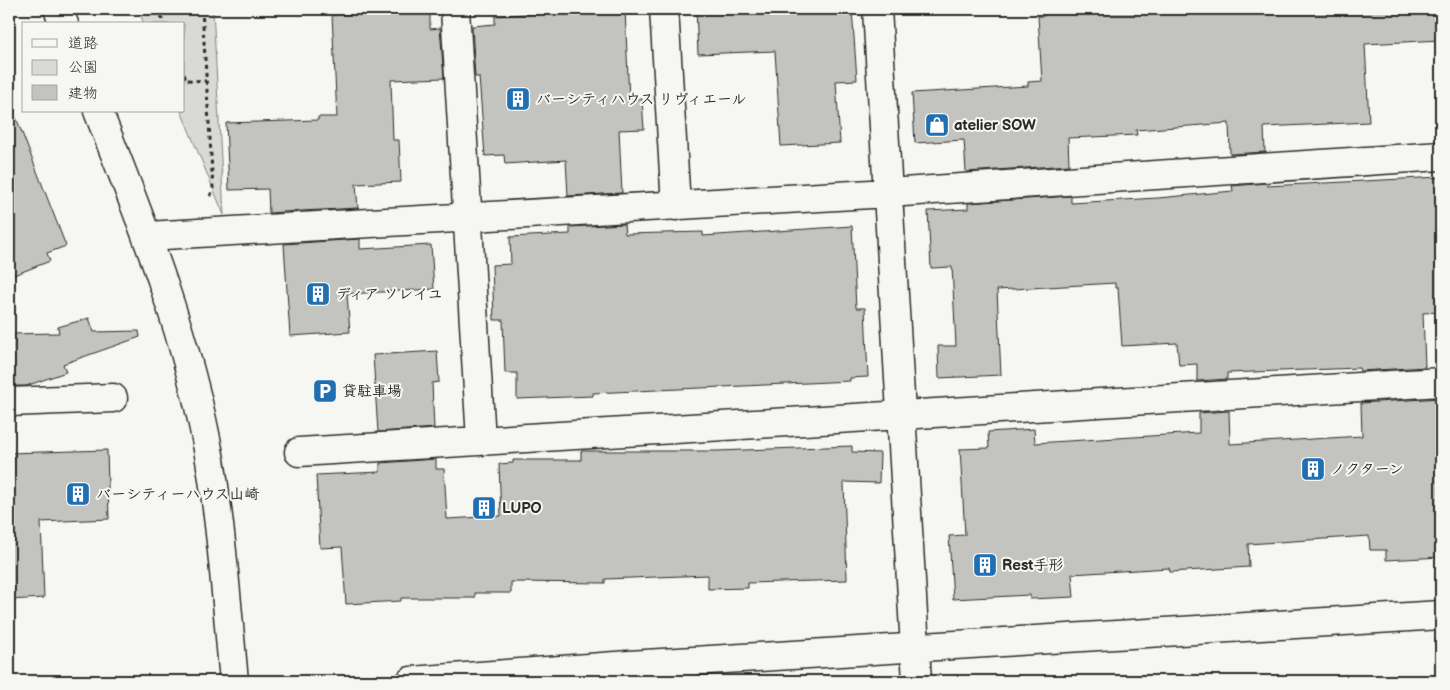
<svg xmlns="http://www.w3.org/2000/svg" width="1450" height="690" font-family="'Balsamiq Sans','Klee One',sans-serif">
<rect width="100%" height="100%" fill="#f6f6f2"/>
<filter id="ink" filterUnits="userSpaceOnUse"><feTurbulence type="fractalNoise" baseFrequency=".02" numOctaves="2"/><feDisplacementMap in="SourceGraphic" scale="10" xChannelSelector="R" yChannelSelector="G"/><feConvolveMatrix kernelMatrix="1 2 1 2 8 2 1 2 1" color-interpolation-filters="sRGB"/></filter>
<g filter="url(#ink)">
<path fill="#d9d9d5" stroke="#828280" d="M138 9H213L224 215 181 111H184V24H144Z"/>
<path fill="#c3c3c0" stroke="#2b2b2b" d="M554 9H625L629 99H642L644 129 619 130 622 193 568 196 566 160 505 164 504 155 485 156 479 77H475L472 26 495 24V16L555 12Z
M696 9H852L857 80 836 81 840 143 781 146 775 51 698 54Z
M1044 9H1441V40L1365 44 1369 122 1264 127 1265 152 1230 154 1229 123 1136 130 1137 135 1068 138 1069 165 966 172 964 140 915 143 912 93 1028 86V82L1042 81 1038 16H1044Z
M430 10V29L440 28 444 78 391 80 393 140H399L401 182 356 184 358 208 282 212 269 213 268 189 229 190 226 123 318 120V117H337L332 15Z
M9 107H12L66 246 47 253 50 261 9 277Z
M1441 177V312L1423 313 1425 367 1360 371 1359 368 1227 373V379L1197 381V364L1179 365 1177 343 1122 346 1118 288H1115V283L997 290 1001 375 939 378 938 346H956L952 267 931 268 928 211 968 209V203L1071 196V203L1158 198 1233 191 1232 186 1267 183V186Z
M624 224 625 234 703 232V236L852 226 856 308H865L868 377 850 378V381L593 393V396L517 399V373H505L503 320H494L492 265 511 264 510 237 570 234V227Z
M360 239V249L431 245 434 289 347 294 350 332 290 336 284 244Z
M89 318 94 332 139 331 140 337 63 364 66 372 26 386H9V334L59 333 58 327Z
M437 351 439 382 432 383 434 428 378 432 373 355Z
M1441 398V557L1386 560V550H1370L1369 536 1248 544 1249 567 1170 572 1169 568 1072 574 1074 597 1030 599V595L953 599 949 536 965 535 960 449 989 448 988 432 1034 429 1035 443 1199 433V413L1229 411 1230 444 1362 436 1361 403Z
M852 446V452L880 453 879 483 844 482 847 580 748 583V588L708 589V575L605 579V583L511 582V593H475V598H401V601L346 604 342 547 320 548 316 475 380 472V463L436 459V469H444L447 519 501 516 499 464 513 463V460H581V451H717Z
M107 450 109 519 41 522 44 598 9 600V453Z"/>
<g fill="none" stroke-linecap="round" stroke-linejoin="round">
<defs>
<path id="minor" d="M455 9 481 440
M664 9 676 206
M877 9 917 681
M147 236 888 193 1441 156
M9 402 113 398
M299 452 1441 382"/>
<path id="tertiary" d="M58 9 64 24
M98 111C143 224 189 340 210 460 222 533 227 607 234 681
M411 681 629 665 1441 615"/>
</defs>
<use href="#minor" stroke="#2b2b2b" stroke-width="31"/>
<use href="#tertiary" stroke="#2b2b2b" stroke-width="31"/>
<path stroke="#2b2b2b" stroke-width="3" stroke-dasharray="4 4" stroke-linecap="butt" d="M158 9 164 24
M202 9 213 188 210 197
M184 74 186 80 206 81"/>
<use href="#minor" stroke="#f6f6f2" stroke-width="28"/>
<use href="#tertiary" stroke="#f6f6f2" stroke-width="28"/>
</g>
</g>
<defs>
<symbol id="building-square" viewBox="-11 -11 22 22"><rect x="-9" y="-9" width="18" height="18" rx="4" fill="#1f6fb2" stroke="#f6f6f2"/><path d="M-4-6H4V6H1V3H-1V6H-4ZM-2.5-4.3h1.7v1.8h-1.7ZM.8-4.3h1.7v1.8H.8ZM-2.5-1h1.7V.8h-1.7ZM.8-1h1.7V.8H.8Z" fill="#fff"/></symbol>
<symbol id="shop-square" viewBox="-11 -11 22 22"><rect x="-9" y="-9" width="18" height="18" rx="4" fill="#1f6fb2" stroke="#f6f6f2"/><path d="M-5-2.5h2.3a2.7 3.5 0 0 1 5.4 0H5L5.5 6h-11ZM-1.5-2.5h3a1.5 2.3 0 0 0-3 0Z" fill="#fff"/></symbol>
<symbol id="parking-square" viewBox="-11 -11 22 22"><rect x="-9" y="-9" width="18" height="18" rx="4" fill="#1f6fb2" stroke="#f6f6f2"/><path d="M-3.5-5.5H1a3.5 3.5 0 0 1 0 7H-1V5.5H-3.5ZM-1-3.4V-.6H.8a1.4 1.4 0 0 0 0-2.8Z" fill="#fff"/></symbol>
</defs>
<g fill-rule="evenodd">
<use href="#building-square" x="504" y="85" width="28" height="28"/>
<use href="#shop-square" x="923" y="111" width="28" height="28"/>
<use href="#building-square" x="304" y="280" width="28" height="28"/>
<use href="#parking-square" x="311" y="377" width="28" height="28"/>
<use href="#building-square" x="1299" y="455" width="28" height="28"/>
<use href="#building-square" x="64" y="480" width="28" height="28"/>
<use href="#building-square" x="470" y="494" width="28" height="28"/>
<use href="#building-square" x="971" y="551" width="28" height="28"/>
</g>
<g text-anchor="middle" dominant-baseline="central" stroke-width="4" stroke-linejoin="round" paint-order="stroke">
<g font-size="15" font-weight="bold" fill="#2b2b2b" stroke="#f6f6f2" text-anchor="start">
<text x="536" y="99">バーシティハウス リヴィエール</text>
<text x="954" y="125">atelier SOW</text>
<text x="336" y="294">ディア ソレイユ</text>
<text x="342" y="391">貸駐車場</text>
<text x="1330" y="469">ノクターン</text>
<text x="96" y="494">バーシティーハウス山崎</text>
<text x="502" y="508">LUPO</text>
<text x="1002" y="565">Rest手形</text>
</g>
</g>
<rect width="1450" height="690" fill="none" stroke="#f6f6f2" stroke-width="30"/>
<rect x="15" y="15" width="1420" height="660" fill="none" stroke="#2b2b2b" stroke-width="2" filter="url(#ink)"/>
<rect x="22" y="22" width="162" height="90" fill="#f6f6f2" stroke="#a5a5a2"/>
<rect x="32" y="39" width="25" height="8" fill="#f6f6f2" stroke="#a5a5a2"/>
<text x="68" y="48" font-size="15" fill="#2b2b2b">道路</text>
<rect x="32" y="60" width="25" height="15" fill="#d9d9d5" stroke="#a5a5a2"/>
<text x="68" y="72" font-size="15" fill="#2b2b2b">公園</text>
<rect x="32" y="85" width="25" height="15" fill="#c3c3c0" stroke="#a5a5a2"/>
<text x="68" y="98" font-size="15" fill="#2b2b2b">建物</text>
</svg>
